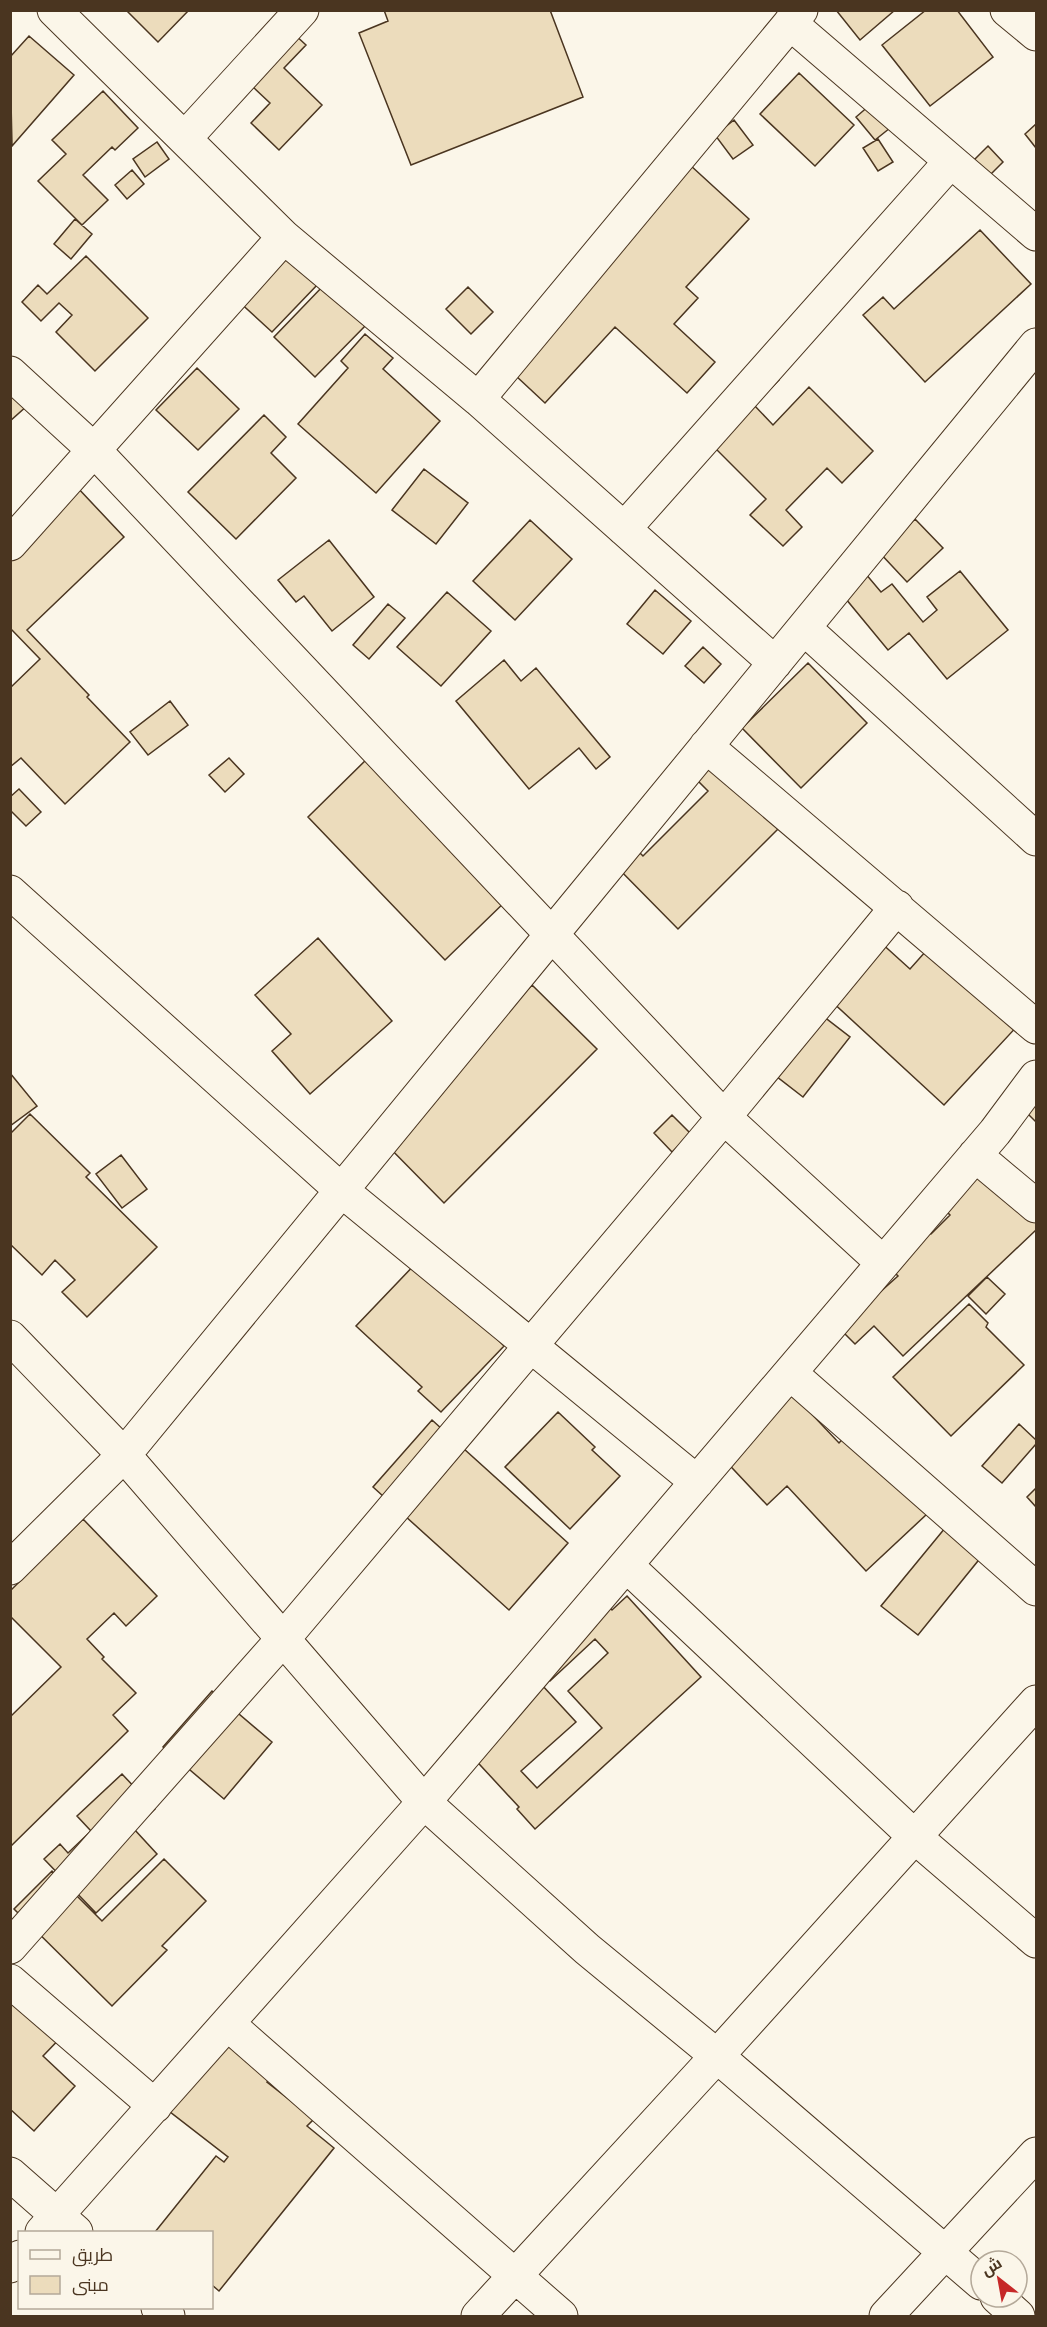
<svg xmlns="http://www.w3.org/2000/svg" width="1047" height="2327" font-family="Literata,Cairo,serif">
<rect width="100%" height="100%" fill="#fbf6e9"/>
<path fill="#ecdcbc" stroke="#4a3520" stroke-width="1.5" d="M126 10H189L158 42Z
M384 10H550L583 97 411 165 359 33 388 21Z
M836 10H895L860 40Z
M926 10H957L993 57 930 106 882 45Z
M280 21 306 45 284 68 322 105 279 150 251 123 270 103 235 70Z
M29 36 74 75 12 146 10 57Z
M799 73 854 125 815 166 760 114Z
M103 91 138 128 115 150 112 147 83 175 108 200 82 225 38 181 66 154 52 140Z
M870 105 890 128 875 140 856 117Z
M734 120 753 145 733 159 715 135Z
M1036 124V148L1025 134Z
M878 139 893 162 878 171 863 148Z
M157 142 169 159 145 177 133 159Z
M988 146 1003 162 987 178 972 162Z
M690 165 749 219 686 287 698 298 674 324 715 362 687 393 615 327 545 403 502 363Z
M132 170 144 184 127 199 115 185Z
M75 219 92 234 71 259 54 244Z
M980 230 1031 284 925 382 863 315 883 297 894 309Z
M283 249 319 283 272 332 236 299Z
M86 256 148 318 95 371 56 332 72 315 59 303 41 321 22 302 38 285 47 294Z
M324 285 366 325 315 377 274 337Z
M468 287 493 312 471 334 446 309Z
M365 334 393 358 383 369 440 421 376 493 298 424 348 368 341 361Z
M759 360 779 380 754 405 773 425 809 387 873 451 842 483 827 468 786 510 802 527 783 546 750 515 766 499 709 442Z
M197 368 239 409 198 450 156 410Z
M10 386 28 405 10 421Z
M264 415 286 437 271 453 296 478 236 539 188 492Z
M424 469 468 503 436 544 392 510Z
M76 486 124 537 27 630 89 695 87 697 130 742 65 804 21 758 10 767V688L40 659 10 628V548Z
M915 519 943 548 907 582 879 552Z
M530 520 572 559 515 620 473 581Z
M329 540 374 597 332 631 304 596 296 602 278 580Z
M960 571 1008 630 947 679 909 633 888 650 841 593 865 573 881 592 892 584 923 622 937 610 927 597Z
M655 590 691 621 663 654 627 624Z
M447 592 491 631 441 686 397 647Z
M388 604 405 618 369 659 353 645Z
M703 647 721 664 704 683 685 666Z
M504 660 521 681 536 668 610 757 596 769 579 748 529 789 456 701Z
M808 663 867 723 801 788 742 728Z
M170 701 188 725 148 755 130 732Z
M715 748 787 820 678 929 613 863 632 845 643 856 708 791 690 773Z
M372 754 510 897 445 960 308 817Z
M229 758 244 774 225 792 209 775Z
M19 789 41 812 26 826 10 810V797Z
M868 931 910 969 934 942 1021 1022 944 1105 816 987Z
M318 938 392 1021 310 1094 272 1051 291 1034 255 995Z
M532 985 597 1049 444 1203 379 1137Z
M801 999 850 1037 803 1097 754 1059Z
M10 1073 37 1106 10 1126Z
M1036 1084V1122L1017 1103Z
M30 1114 90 1173 86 1177 157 1247 87 1317 62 1292 75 1280 55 1260 42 1275 10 1244V1134Z
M672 1115 691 1134 672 1152 654 1133Z
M121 1155 147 1189 122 1208 96 1174Z
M976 1156 1036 1219V1230L903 1356 874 1326 855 1344 830 1319 878 1294 898 1276 881 1259 919 1222 931 1234 950 1215 933 1198Z
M420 1259 504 1346 441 1412 418 1391 422 1387 356 1326Z
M987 1277 1005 1294 986 1314 968 1296Z
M969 1304 988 1323 986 1327 1024 1365 951 1436 893 1377Z
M788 1389 839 1443 851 1430 927 1514 866 1571 787 1486 767 1505 719 1454Z
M558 1412 595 1447 592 1450 620 1476 570 1529 505 1467Z
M432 1420 568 1543 509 1610 373 1487Z
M1019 1424 1036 1440V1444L1002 1483 982 1466Z
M1036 1488V1507L1027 1497Z
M83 1519 157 1596 126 1626 114 1613 87 1639 104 1657 102 1659 136 1693 113 1715 128 1731 10 1847V1717L61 1667 10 1616V1591Z
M950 1522 986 1551 918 1635 881 1606Z
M627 1596 701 1677 535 1829 517 1809 519 1807 456 1739 530 1672 576 1722 521 1771 537 1788 602 1728 568 1691 608 1653 595 1639 550 1681 531 1660 600 1597 612 1610Z
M212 1691 272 1742 224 1799 163 1747Z
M122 1774 155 1809 134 1829 157 1854 96 1913 44 1859 60 1844 68 1853 91 1831 77 1816Z
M164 1859 206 1901 162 1946 167 1950 112 2006 14 1909 52 1871 102 1921Z
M10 1976 68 2030 43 2056 75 2086 34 2131 10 2109Z
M219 2015 281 2064 267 2082 314 2119 307 2126 334 2148 219 2291 212 2285V2232H155L216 2156 224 2162 228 2157 156 2101Z"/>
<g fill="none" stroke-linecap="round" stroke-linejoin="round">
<defs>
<path id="minor" d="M54 10 284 237 478 399 775 663
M1007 10 1036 34
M790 23 1036 234
M185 138 302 10
M10 373 95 451 724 1117 883 1263
M478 399 801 10
M624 529 951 161
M10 544 284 237
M804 628 1036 839
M706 746 1036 1027
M10 892 341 1190 697 1482
M975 1155 1036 1206
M10 1337 124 1455 424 1802 587 1949 717 2056 981 2283
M790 1373 1036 1589
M626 1565 915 1837 1036 1941
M10 1568 124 1455 1036 345
M10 1947 283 1639 724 1117 897 907
M10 1981 155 2106
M228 2024 561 2316
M10 2174 76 2232
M42 2232 424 1802 995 1132 1036 1077
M10 2266 20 2257
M997 2297 1018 2316
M158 2308 168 2316
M478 2316 717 2056 1036 1702
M886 2316 1036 2154"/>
</defs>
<use href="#minor" stroke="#4a3520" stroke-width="35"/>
<use href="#minor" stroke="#fbf6e9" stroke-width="33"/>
</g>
<rect width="1047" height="2327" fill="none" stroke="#4a3520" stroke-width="24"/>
<rect x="18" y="2231" width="195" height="78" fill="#fbf6e9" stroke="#b4a999" stroke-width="1.5"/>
<rect x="30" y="2250" width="30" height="9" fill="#fbf6e9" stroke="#b4a999" stroke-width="1.5"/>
<text x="72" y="2261" font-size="18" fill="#4a3520">طريق</text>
<rect x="30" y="2276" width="30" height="18" fill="#ecdcbc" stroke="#b4a999" stroke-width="1.5"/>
<text x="72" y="2291" font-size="18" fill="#4a3520">مبنى</text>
<g transform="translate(999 2279) rotate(329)"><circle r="28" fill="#fbf6e9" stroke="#b4a999" stroke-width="1.5"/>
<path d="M0-4.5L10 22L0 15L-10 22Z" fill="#c62828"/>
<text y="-9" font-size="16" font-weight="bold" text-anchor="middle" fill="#4a3520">ش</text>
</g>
</svg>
